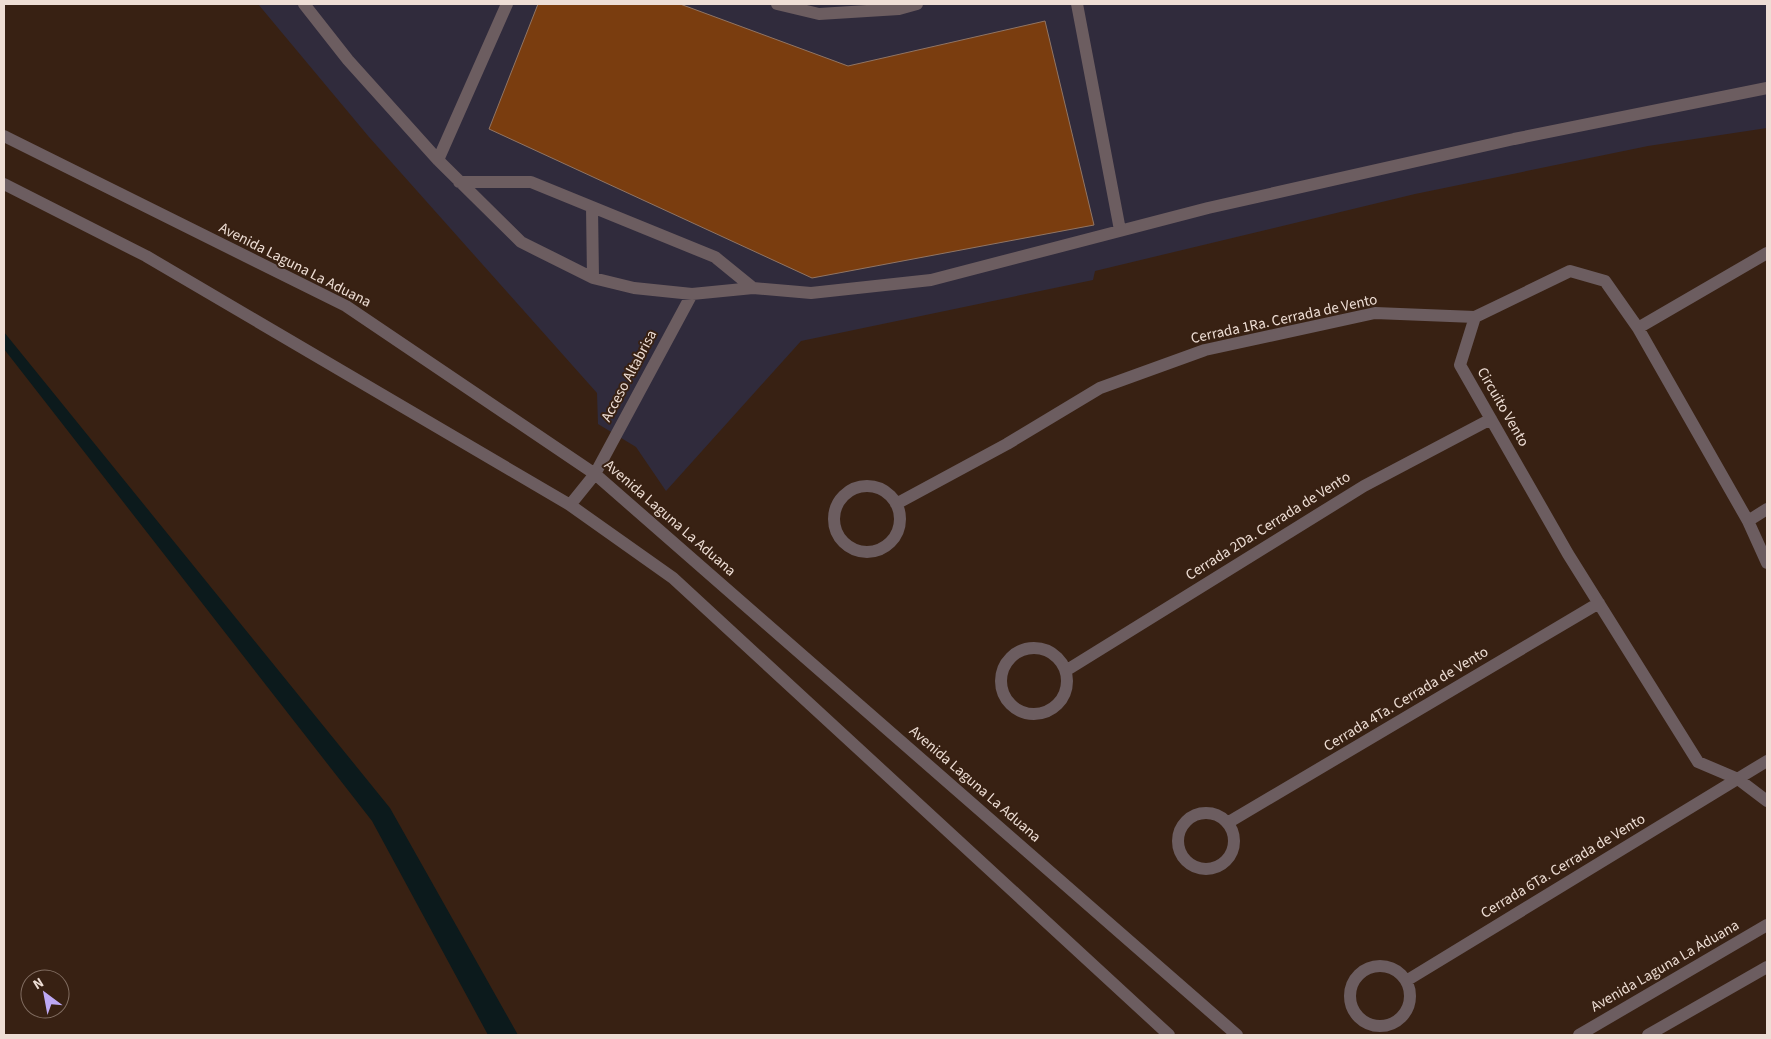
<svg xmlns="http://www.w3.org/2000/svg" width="1771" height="1039" font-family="'Source Sans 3',sans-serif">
<rect width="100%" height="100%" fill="#382113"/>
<path fill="#302b3c" d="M258 4H1767V128L1648 146 1415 194 1095 271 1093 280 801 341 666 491 636 447 598 424 597 393 369 137Z"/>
<path fill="#0c1a1c" d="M4 332 390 808 518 1035H488L372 821 4 349Z"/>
<path fill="#7a3d0f" stroke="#917564" d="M538 4H680L848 66 1045 21 1094 225 812 278 489 129Z"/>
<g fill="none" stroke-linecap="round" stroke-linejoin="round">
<path stroke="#6c5d60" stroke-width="12" d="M304 4 348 60 438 160 521 242 593 278 634 288 692 294 753 288 811 293 931 280 1208 208 1514 139 1767 88
M777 4 819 14 899 9 917 4
M1077 4 1120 230
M4 136 346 306 595 474 1237 1035
M438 160 507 4
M459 182H531L715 257 753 288
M4 184 146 256 570 505 673 578 1169 1035
M592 207 593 278
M1638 328 1767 253
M834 519a33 33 0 1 1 66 0a33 33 0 1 1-66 0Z
M896 504 1007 444 1100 388 1205 350 1375 313 1475 317
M570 505 595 474 692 294
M1748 521 1767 509
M1767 563 1748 521 1638 328 1605 281 1570 271 1475 317 1460 365 1568 554 1698 762 1738 779 1767 801
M1001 681a33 33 0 1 1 66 0a33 33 0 1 1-66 0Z
M1067 670 1364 486 1491 419
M1178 841a28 28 0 1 1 56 0a28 28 0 1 1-56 0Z
M1229 822 1599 603
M1350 996a30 30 0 1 1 60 0a30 30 0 1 1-60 0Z
M1406 981 1767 761
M1579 1035 1767 925
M1648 1035 1767 967"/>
</g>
<g text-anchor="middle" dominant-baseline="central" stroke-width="4" stroke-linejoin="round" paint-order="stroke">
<g font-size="15" fill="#eeded5" stroke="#382113">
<text transform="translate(295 265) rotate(27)">Avenida Laguna La Aduana</text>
<text transform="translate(1284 319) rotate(-12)">Cerrada 1Ra. Cerrada de Vento</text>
<text transform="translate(629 376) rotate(-62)">Acceso Altabrisa</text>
<text transform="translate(1503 407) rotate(60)">Circuito Vento</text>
<text transform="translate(670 518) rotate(41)">Avenida Laguna La Aduana</text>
<text transform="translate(1268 526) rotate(-32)">Cerrada 2Da. Cerrada de Vento</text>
<text transform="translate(1406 699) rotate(-31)">Cerrada 4Ta. Cerrada de Vento</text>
<text transform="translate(975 784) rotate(41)">Avenida Laguna La Aduana</text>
<text transform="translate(1563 866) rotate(-31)">Cerrada 6Ta. Cerrada de Vento</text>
<text transform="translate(1665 966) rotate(-30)">Avenida Laguna La Aduana</text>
</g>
</g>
<rect width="1771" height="1039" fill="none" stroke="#eeded5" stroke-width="10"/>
<g transform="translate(45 994) rotate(328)"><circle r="24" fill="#382113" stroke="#816d61"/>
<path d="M0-4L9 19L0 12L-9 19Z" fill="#bda9f5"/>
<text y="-8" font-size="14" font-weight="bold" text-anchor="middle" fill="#eeded5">N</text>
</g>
</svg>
